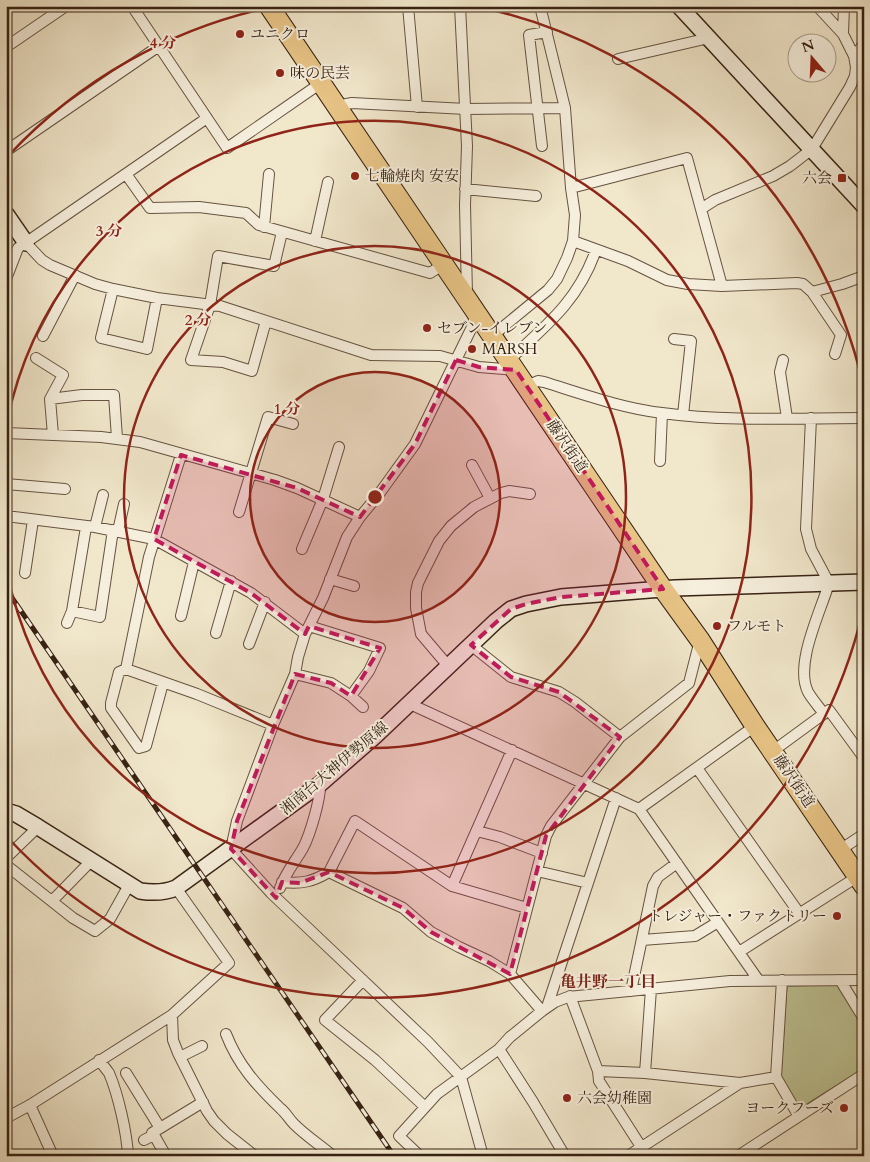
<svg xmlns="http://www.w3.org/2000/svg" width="870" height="1162" font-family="Cardo,'Noto Serif JP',serif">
<rect width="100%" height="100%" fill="#f1e7cb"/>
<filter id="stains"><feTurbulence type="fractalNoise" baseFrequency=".004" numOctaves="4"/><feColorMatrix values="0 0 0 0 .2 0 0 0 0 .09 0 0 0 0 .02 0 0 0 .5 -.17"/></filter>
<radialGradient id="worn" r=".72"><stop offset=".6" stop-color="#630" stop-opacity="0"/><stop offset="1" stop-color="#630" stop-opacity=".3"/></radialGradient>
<path fill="#bec495" stroke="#7a7354" d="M837 985 864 1024V1068L800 1108 781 1076 787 986Z"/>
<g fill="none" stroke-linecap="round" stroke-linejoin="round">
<defs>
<path id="street" d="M132 6 227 148 321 83
M408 6 417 107
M460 6 467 146 465 205 467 295
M843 34 844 6
M6 47 66 6
M854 56 864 44
M618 59 709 38
M336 106 352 103 466 109 565 108
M542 146 529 35 547 32
M6 151 159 46
M126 174 150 208 199 207 246 213 259 225 430 273 444 264
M571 188 687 158 722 286
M465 189 536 196
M701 209 715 200 773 176 790 166 812 149 850 87 855 76 856 67 854 56 843 34 817 6
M264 227 269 174
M315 241 328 182
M573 241 628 261 667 280 688 284 722 286 797 283 803 284 812 292 842 284 864 276
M26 243 42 260 50 265 95 284 113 289 157 298 220 306 371 355 440 356 479 367 515 370
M6 279 18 248 207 118
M113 289 101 338 147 349 157 298
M812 292 841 335 835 354
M476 312 472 327 415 444 379 494 360 517 347 537 323 598 305 634 298 657 295 674 273 725 237 821 231 849 271 893 428 1042 461 1077 483 1156
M266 321 252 371 223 362 191 360 210 305 218 256 274 266 282 232
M43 336 75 275
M492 336 548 290 557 279 567 258 573 241 575 215 571 188 565 108 540 6
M674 339 691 341 683 415
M36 358 63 375 50 399 53 435
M509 360C547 325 578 301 596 250
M783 360 780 372 787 418
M526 386 538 381 544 382C583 394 621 408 662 413 728 422 797 418 864 418
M50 399 82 395H114L117 438
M811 418 806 529 811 549 829 583C821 611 794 664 808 692 812 699 819 707 824 714
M6 433 101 437 140 442 275 480 297 488 360 517
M181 455 149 557 126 669 197 694 273 725
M660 461 662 413
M472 465 490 498
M6 484 65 489
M6 502V516L95 527 154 539 251 593 305 634
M239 512 268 417 293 424
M95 527 103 495
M118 531 124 504
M302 549 323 499 339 447
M25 573 33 520
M330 579 354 586
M72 611 100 617 113 530
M181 616 194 562
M67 623 72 611 86 527
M309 626 380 648 369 671 351 696
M216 633 231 581
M249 644 265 602
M471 645 511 677 559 692 575 702 620 737
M449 667 421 634 416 608V592L418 583 439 541 451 526 474 507 501 493 509 491 530 494
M126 669 119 672 111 703V708L139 748 146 746 163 683
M295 674 331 683 351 696 363 707
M410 704 639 809 759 981
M773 751 829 710 864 758
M697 768 799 913
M639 809 755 726
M477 831 500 837 542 853
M840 850 864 834
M6 858 38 827
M6 865 73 918 95 931 110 919 129 885
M537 871 588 883
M329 872 355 821 452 886 527 908
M282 882C302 884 312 882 329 872L403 908 431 932 459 947 489 961 510 974 542 1011
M452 886 512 750
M280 888C286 872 295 862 303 848 310 835 321 798 320 784
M52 901 91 861
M642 940 695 936 718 922
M739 952 857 877
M510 974 546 836 551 826 620 737 689 683 700 640
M363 980 325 1020 375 1060 425 1107
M782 980 776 1077 798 1115
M840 980 864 1019
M631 991 653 886 658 877 677 863
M570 996 598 1071 599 1081 647 1156
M547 1007 616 798
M172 1015 173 1040 178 1053 207 1111 214 1121 227 1134 255 1156
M226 1034C238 1065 257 1086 281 1109 286 1113 289 1119 294 1124 306 1136 320 1145 333 1156
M499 1049 533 1102 565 1156
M180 1057 202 1046
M99 1060C102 1064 106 1069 109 1073 118 1094 127 1133 128 1156
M598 1071 645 1073 740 1083 776 1077
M126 1073 160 1128
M645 1073 651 989
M30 1105 53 1156
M6 1118 30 1105 172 1015 229 963 176 888
M154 1135 166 1156
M144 1140 154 1135 152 1133 203 1102
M420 1156 399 1136 437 1094 499 1049 510 1037 542 1011 555 1002 568 997 730 981 864 980
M628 1156 740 1083
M738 1156 864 1074"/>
<path id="secondary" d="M679 6 864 206
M6 214 26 243
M6 811 16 814 38 827 140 891C153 893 164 893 176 888L320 784 375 736 496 621 511 609 526 604 561 597 675 588 864 582"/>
<path id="highway" d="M269 6 663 589 700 640 755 726 864 886"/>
</defs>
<use href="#street" stroke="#665341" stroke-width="12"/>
<use href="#secondary" stroke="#372213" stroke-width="18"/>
<use href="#highway" stroke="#372213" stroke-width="21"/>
<use href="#street" stroke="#f6efdd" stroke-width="10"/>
<use href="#secondary" stroke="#f6efdd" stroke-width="15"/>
<use href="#highway" stroke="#e8c486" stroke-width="19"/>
<defs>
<path id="rail" d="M6 589 394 1156"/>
</defs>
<use href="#rail" stroke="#372213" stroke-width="5"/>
<use href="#rail" stroke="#f6efdd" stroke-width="3" stroke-dasharray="9" stroke-linecap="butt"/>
</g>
<path fill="#c2185b" fill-opacity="0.2" stroke="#c2185b" stroke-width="4" stroke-dasharray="10 6" stroke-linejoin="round" d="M456 360 479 367 516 370 663 589 561 597 526 604 511 609 471 645 511 677 559 692 620 737 546 836 510 974 431 932 403 908 329 872 300 883 282 882 276 898 231 849 237 821 295 674 331 683 351 696 380 648 309 626 305 634 251 593 154 539 181 455 297 488 360 517 415 444Z"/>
<circle cx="375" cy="497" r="125" fill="#8f2418" fill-opacity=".12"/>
<g fill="none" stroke="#8f2418" stroke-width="2.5">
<circle cx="375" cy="497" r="125"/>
<circle cx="375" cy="497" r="251"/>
<path d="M7 422A376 376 0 1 1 7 572"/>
<path d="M863 610A501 501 0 0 1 9 839M9 155A501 501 0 0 1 271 7M479 7A501 501 0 0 1 863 384"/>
</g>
<g fill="#8f2418" stroke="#f6efdd" stroke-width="2">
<circle cx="240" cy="34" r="5"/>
<circle cx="280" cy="73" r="5"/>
<circle cx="355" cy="176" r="5"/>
<rect x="837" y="173" width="10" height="10" rx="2.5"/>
<circle cx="427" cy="328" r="5"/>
<circle cx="472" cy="349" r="5"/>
<circle cx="717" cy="626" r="5"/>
<circle cx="837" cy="916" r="5"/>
<circle cx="567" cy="1098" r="5"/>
<circle cx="844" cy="1108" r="5"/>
</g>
<g text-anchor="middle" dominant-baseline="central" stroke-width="4" stroke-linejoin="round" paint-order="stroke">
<g font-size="15" fill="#372213" stroke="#f6efdd" text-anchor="start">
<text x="250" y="34">ユニクロ</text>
<text x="290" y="73">味の民芸</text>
<text x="365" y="176">七輪焼肉 安安</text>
<text x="832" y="178" text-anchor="end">六会</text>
<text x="437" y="328">セブン-イレブン</text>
<text x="482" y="349">MARSH</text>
<text x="727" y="626">フルモト</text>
<text x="827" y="916" text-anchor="end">トレジャー・ファクトリー</text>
<text x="577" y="1098">六会幼稚園</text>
<text x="834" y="1108" text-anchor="end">ヨークフーズ</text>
</g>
<g font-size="15" fill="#372213" stroke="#f6efdd">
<text transform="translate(567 446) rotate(56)">藤沢街道</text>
<text transform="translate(334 768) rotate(-40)">湘南台大神伊勢原線</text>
<text transform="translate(794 781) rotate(56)">藤沢街道</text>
</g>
<g font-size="16" font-weight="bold" fill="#7a1f14" stroke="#f6efdd">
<text x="608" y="982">亀井野一丁目</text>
</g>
</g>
<circle cx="375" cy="497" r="8" fill="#8f2418" stroke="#f6efdd" stroke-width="2.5"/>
<g font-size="15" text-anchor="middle" font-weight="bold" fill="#8f2418" stroke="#f6efdd" stroke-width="4" stroke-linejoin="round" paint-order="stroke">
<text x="163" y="48">4 分</text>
<text x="109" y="236">3 分</text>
<text x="198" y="325">2 分</text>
<text x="287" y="414">1 分</text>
</g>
<rect width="870" height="1162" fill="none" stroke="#f1e7cb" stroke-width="25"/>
<rect x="8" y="8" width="855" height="1147" fill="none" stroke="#372213" stroke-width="2.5"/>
<rect x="12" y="12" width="845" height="1137" fill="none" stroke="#372213"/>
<g transform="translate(812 58) rotate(341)"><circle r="24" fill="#f6efdd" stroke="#aa9d8c"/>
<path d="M0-4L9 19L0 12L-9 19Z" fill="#8f2418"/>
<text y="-8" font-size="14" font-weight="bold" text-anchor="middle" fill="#372213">N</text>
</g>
<rect width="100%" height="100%" filter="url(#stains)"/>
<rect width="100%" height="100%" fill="url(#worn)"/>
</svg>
